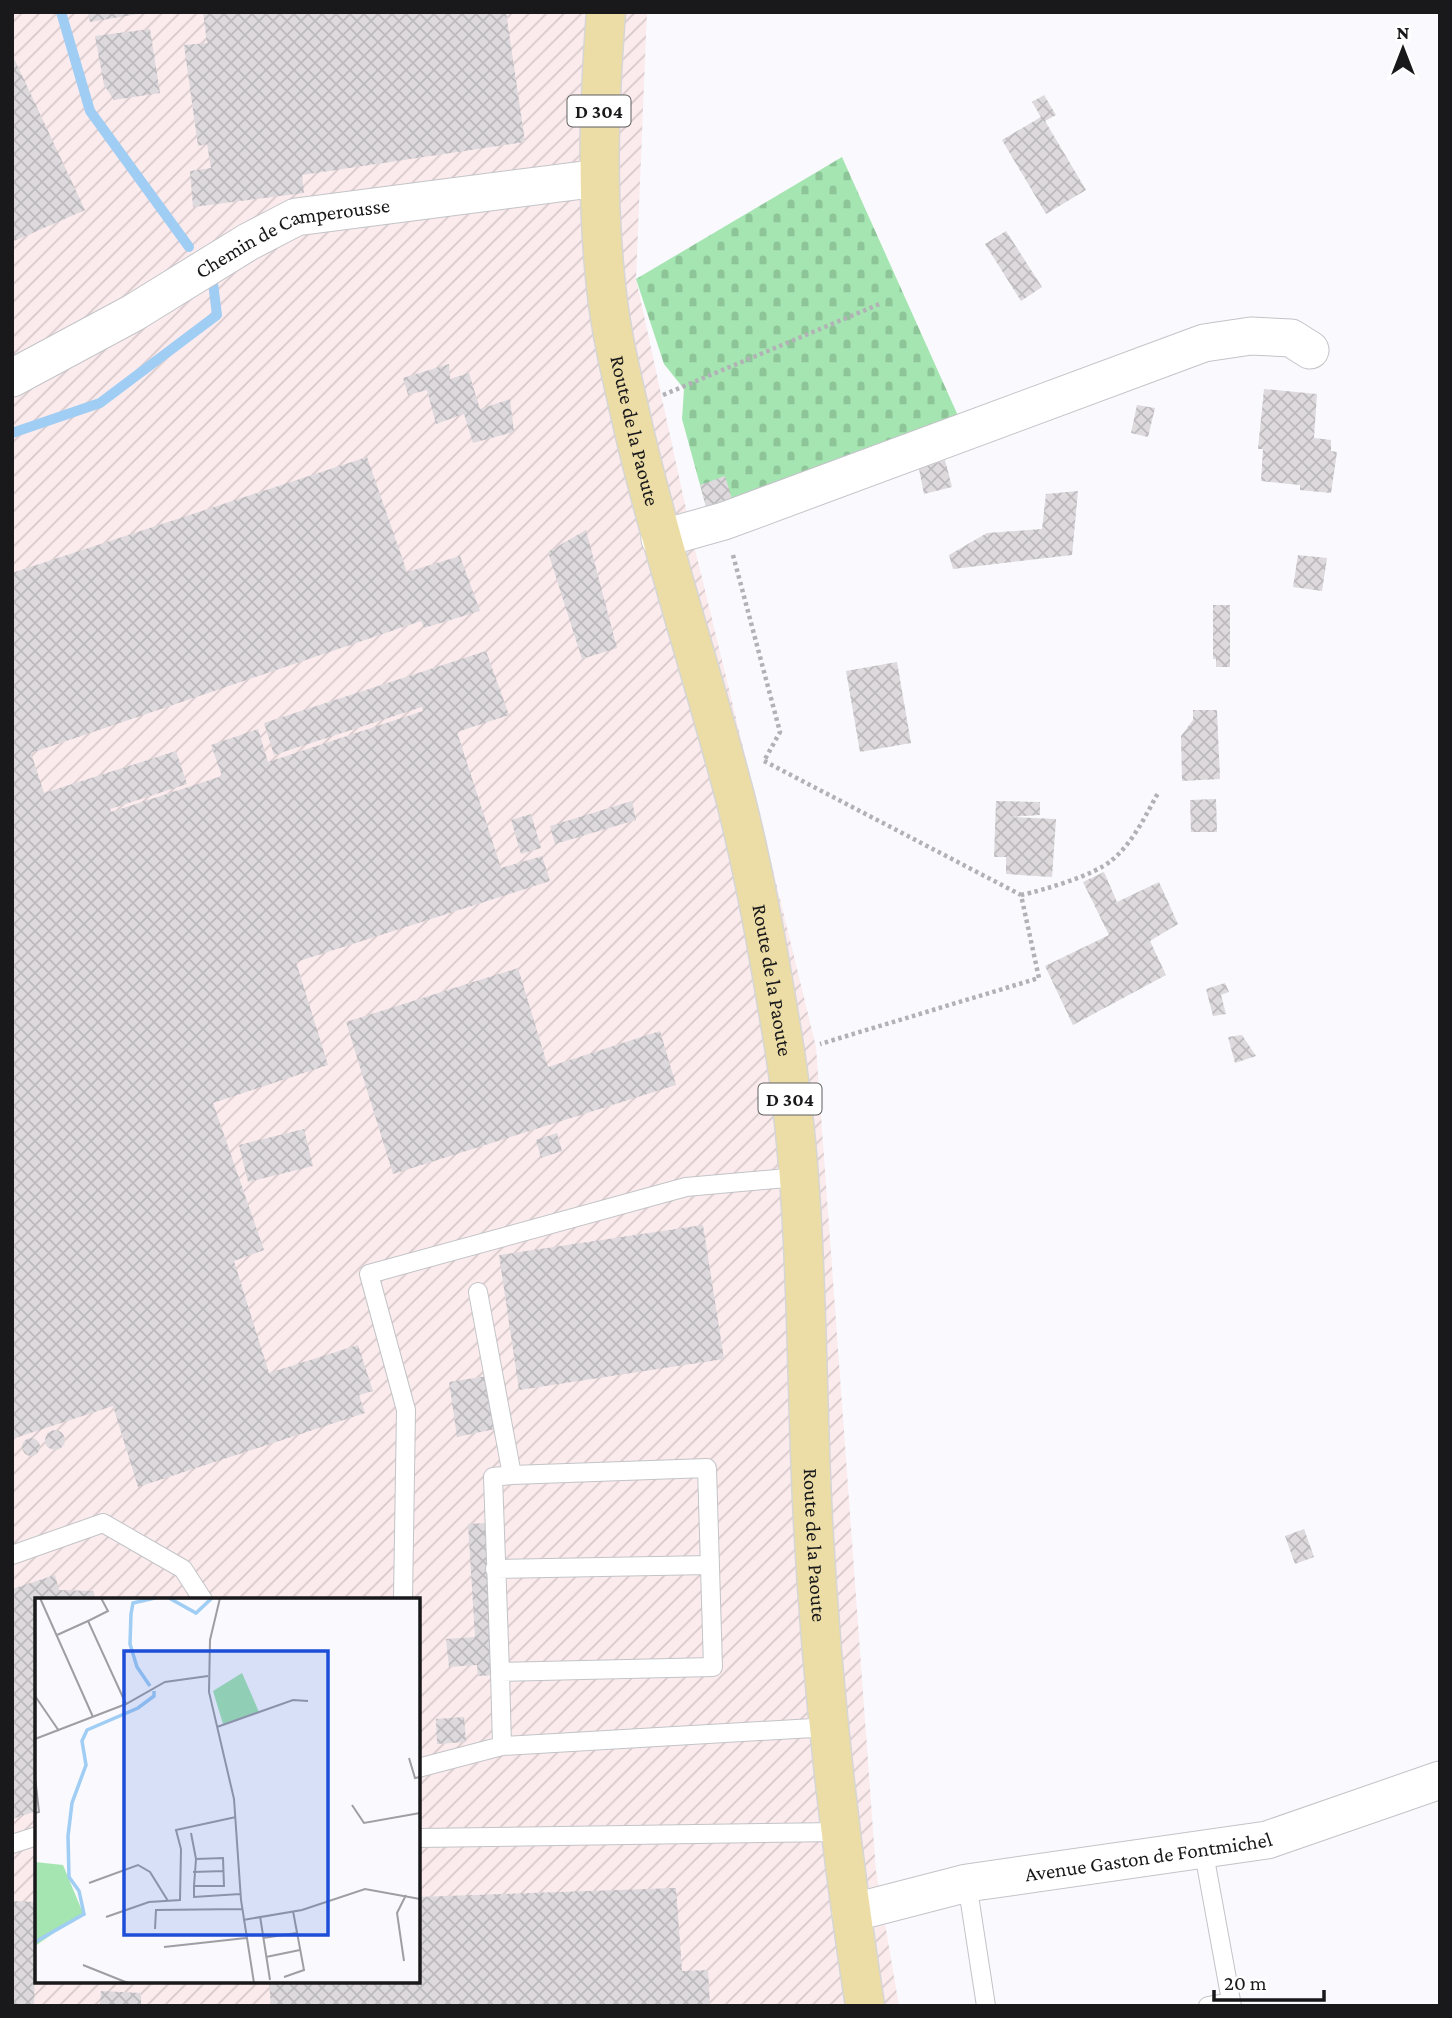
<svg xmlns="http://www.w3.org/2000/svg" width="1452" height="2018" font-family="'Crimson Pro',serif">
<defs>
<pattern id="industrial-furrows" width="10" height="10" patternUnits="userSpaceOnUse" patternTransform="scale(1.75)"><rect width="10" height="10" fill="#fcebed"/><path d="M-1 1l2-2M0 10L10 0M9 11l2-2" fill="none" stroke="#d7c9cb"/></pattern>
<pattern id="cemetery-stones" width="16" height="16" patternUnits="userSpaceOnUse" patternTransform="scale(1.75)"><rect width="16" height="16" fill="#a5e5b1"/><path d="M2 7V4a2 2 0 0 1 4 0v3zM10 15v-3a2 2 0 0 1 4 0v3z" fill="#8dc498"/></pattern>
<pattern id="building-cross-hatch" width="8" height="8" patternUnits="userSpaceOnUse" patternTransform="scale(1.75)"><rect width="8" height="8" fill="#ddd9dd"/><path d="M0 0l8 8M0 8l8-8" fill="none" stroke="#bdbabd"/></pattern>
</defs>
<rect width="100%" height="100%" fill="#f9f9fe"/>
<path fill="url(#industrial-furrows)" fill-rule="evenodd" d="M12 12H647L636 279 693 541 816 1047 876 1871 899 2006H12ZM37 1600H418V1981H37Z"/>
<path fill="url(#cemetery-stones)" d="M842 157 964 429 708 514 682 419 684 389 664 364 636 279Z"/>
<g fill="none" stroke-linecap="round" stroke-linejoin="round">
<path stroke="#a0cdf3" stroke-width="10" d="M61 12 90 111 189 247
M12 433 100 403 217 315 212 275"/>
</g>
<path fill="url(#building-cross-hatch)" d="M88 12H138V14L90 22Z
M203 12H506L525 142 302 175 304 193 193 207 190 171 211 168 207 144 198 146 184 45 207 43Z
M150 29 160 93 114 100 104 85 95 36Z
M12 54 85 210 12 242Z
M1044 95 1056 115 1045 121 1086 190 1046 214 1002 140 1041 117 1032 102Z
M1006 231 1042 287 1021 301 985 244Z
M449 364 450 379 469 373 480 409 510 399 514 432 473 443 464 414 436 424 427 390 408 395 403 378Z
M1264 389 1317 394 1314 438 1331 440V451L1337 452 1331 493 1300 490V485L1261 481 1263 449H1258Z
M1137 405 1155 408 1148 437 1131 433Z
M367 457 407 572 460 556 480 611 424 628 421 621 31 753 44 793 176 751 187 784 110 809 111 812 222 776 211 745 258 729 268 762 423 711 422 707 274 755 264 723 486 651 509 715 457 732 501 868 542 856 550 881 296 962 328 1065 213 1103 264 1250 234 1261 269 1373 358 1345 373 1391 359 1395 365 1413 138 1487 113 1406 12 1439V573Z
M945 460 952 487 924 494 919 469Z
M725 476 734 505 708 514 700 485Z
M1078 491 1072 555 953 569 949 555 987 533 1042 529 1046 494Z
M586 530 617 648 582 659 548 552Z
M1298 555 1327 558 1322 591 1293 587Z
M1213 605H1230V667H1216V659H1213Z
M897 662 911 743 860 752 846 671Z
M1193 710H1217L1220 779 1182 781 1181 736 1193 720Z
M1216 799 1217 832H1191L1190 800Z
M632 801 636 820 555 844 550 826Z
M996 801 1040 802V815L1008 817 1056 819 1052 877 1006 874V857H994Z
M531 814 541 848 521 854 511 820Z
M1104 872 1117 902 1159 882 1178 924 1150 941 1166 975 1073 1025 1045 966 1109 935 1083 882Z
M518 968 548 1067 660 1031 676 1085 393 1174 346 1022Z
M1225 983 1229 992 1221 995 1226 1014 1213 1016 1206 989Z
M1242 1035 1256 1056 1235 1063 1228 1037Z
M304 1129 313 1166 248 1182 239 1145Z
M557 1133 562 1151 541 1158 536 1140Z
M703 1225 724 1359 519 1390 499 1255Z
M487 1376 495 1429 457 1437 449 1382Z
M45 1440a10 10 0 1 1 20 0a10 10 0 1 1-20 0Z
M22 1447a9 9 0 1 1 18 0a9 9 0 1 1-18 0Z
M485 1523 495 1675 478 1676 477 1665 449 1667 446 1639 475 1637 468 1524Z
M1304 1529 1314 1557 1295 1564 1285 1536Z
M55 1575 59 1590 93 1591 96 1600H37V1811L12 1819V1589Z
M464 1717 466 1742 437 1744 436 1719Z
M676 1888 682 1971 708 1970 710 2006H271L269 1981H418V1897Z
M12 1901 37 1902 34 2006H12Z
M101 1991 141 1993V2006H100Z"/>
<g fill="none" stroke-linecap="round" stroke-linejoin="round">
<defs>
<path id="lane" d="M478 1292 512 1475 707 1468 713 1667 500 1672 493 1477 512 1475
M12 1555 103 1523 183 1569 203 1600
M495 1569 710 1565
M403 1600 406 1410 369 1274 686 1187 798 1177
M500 1672 502 1746 830 1727
M418 1768 502 1746
M418 1838 839 1832
M12 1844 37 1836
M1203 1848 1232 2006
M967 1883 986 2006
M1208 2006 1231 2002"/>
<g id="street">
<path id="s1" d="M12 378 133 313 248 242 296 217 599 178"/>
<path d="M660 539 724 521 1204 343 1251 336 1291 338 1310 350"/>
<path id="s2" d="M851 1913 967 1883 1267 1840 1440 1780"/>
</g>
<g id="primary">
<path id="s3" d="M606 12C599 104 596 194 606 286 611 336 624 386 635 435 664 557 703 676 735 797 756 879 770 962 784 1046 808 1196 805 1350 812 1501 820 1671 839 1838 865 2006"/>
</g>
</defs>
<use href="#lane" stroke="#c3c4c8" stroke-width="20"/>
<use href="#street" stroke="#c3c4c8" stroke-width="39"/>
<use href="#primary" stroke="#d6d6d6" stroke-width="41"/>
<path stroke="#b2b2b6" stroke-width="4.5" stroke-dasharray="3.5 3.5" stroke-linecap="butt" d="M663 395 882 303
M733 555 780 732 764 761
M764 761 1021 895 1039 978 820 1044
M1021 895C1044 890 1095 875 1112 860 1132 844 1146 815 1158 793"/>
<use href="#lane" stroke="#fff" stroke-width="18"/>
<use href="#street" stroke="#fff" stroke-width="37"/>
<use href="#primary" stroke="#ecdca5" stroke-width="38"/>
</g>
<g text-anchor="middle" dominant-baseline="central" stroke-width="5" stroke-linejoin="round" paint-order="stroke">
<g fill="#fff" stroke="#5e5e5f" stroke-width="2">
<rect x="567.5" y="95.5" width="63" height="31" rx="5"/>
<rect x="758.5" y="1083.5" width="63" height="31" rx="5"/>
</g>
<g font-size="19" font-weight="bold" fill="#19191b">
<text x="599" y="111">D 304</text>
<text x="790" y="1099">D 304</text>
</g>
<g font-size="21" fill="#19191b" stroke="#fff">
<text stroke="none"><textPath href="#s1" startOffset="317">Chemin de Camperousse</textPath></text>
<text stroke="none"><textPath href="#s3" startOffset="422">Route de la Paoute</textPath></text>
<text stroke="none"><textPath href="#s3" startOffset="989">Route de la Paoute</textPath></text>
<text stroke="none"><textPath href="#s3" startOffset="1556">Route de la Paoute</textPath></text>
<text stroke="none"><textPath href="#s2" startOffset="303">Avenue Gaston de Fontmichel</textPath></text>
</g>
</g>
<g transform="translate(35 1598)">
<rect width="385" height="385" fill="#f9f9fe"/>
<path d="M0 264 28 267 48 315 0 348Z" fill="#a5e5b1"/>
<path d="M207 75 224 114 188 126 178 93Z" fill="#a5e5b1"/>
<path fill="none" stroke="#a0cdf3" stroke-width="3.5" d="M134 0 161 15 177 0M115 88 102 69 95 46 96 16 98 5 120 0M0 344 49 316 44 293 34 279 33 238 37 205 51 167 47 143 52 132 103 110 119 98V93"/>
<path fill="none" stroke="#9f9fa3" stroke-width="2" d="M5 0 58 119M66 0 73 13 53 23 91 106M185 0 175 42 174 94 199 201 206 302 219 385M22 37 53 23M0 98 24 133M182 129 258 102 273 103M0 141 91 106 130 84 173 78M374 160 380 180 385 179M0 179 4 214 0 215M317 207 329 225 385 215M156 235 161 261 188 260 189 288H159L161 261M158 274 189 273M54 285 103 267 115 274 133 303M159 288V299L205 296M225 318 235 382M71 319 114 304 145 302 146 251 141 232 201 219M208 322 267 312 330 291 385 301M120 331 121 312 207 311M228 340 262 335M129 349 211 340M231 359 265 352M369 363 362 315 371 297M48 367 93 385M249 379 269 372 258 313"/>
<path fill="#1d4ed8" fill-opacity="0.15" stroke="#1d4ed8" stroke-width="3.5" d="M89 53H293V337H89Z"/>
<rect width="385" height="385" fill="none" stroke="#19191b" stroke-width="3.5"/>
</g>
<rect width="1452" height="2018" fill="none" stroke="#19191b" stroke-width="28"/>
<g transform="translate(1403 49)" stroke="#ffffff" stroke-width="5" paint-order="stroke">
<path d="M0-5L12 26L0 18L-12 26Z" fill="#19191b"/>
<text y="-10" font-size="19" font-weight="bold" text-anchor="middle" fill="#19191b">N</text>
</g>
<path d="M1214 1990v10h110v-10" fill="none" stroke="#19191b" stroke-width="3.5"/>
<text x="1224" y="1990" font-size="21" fill="#19191b" stroke="#ffffff" stroke-width="5" paint-order="stroke">20 m</text>
</svg>
